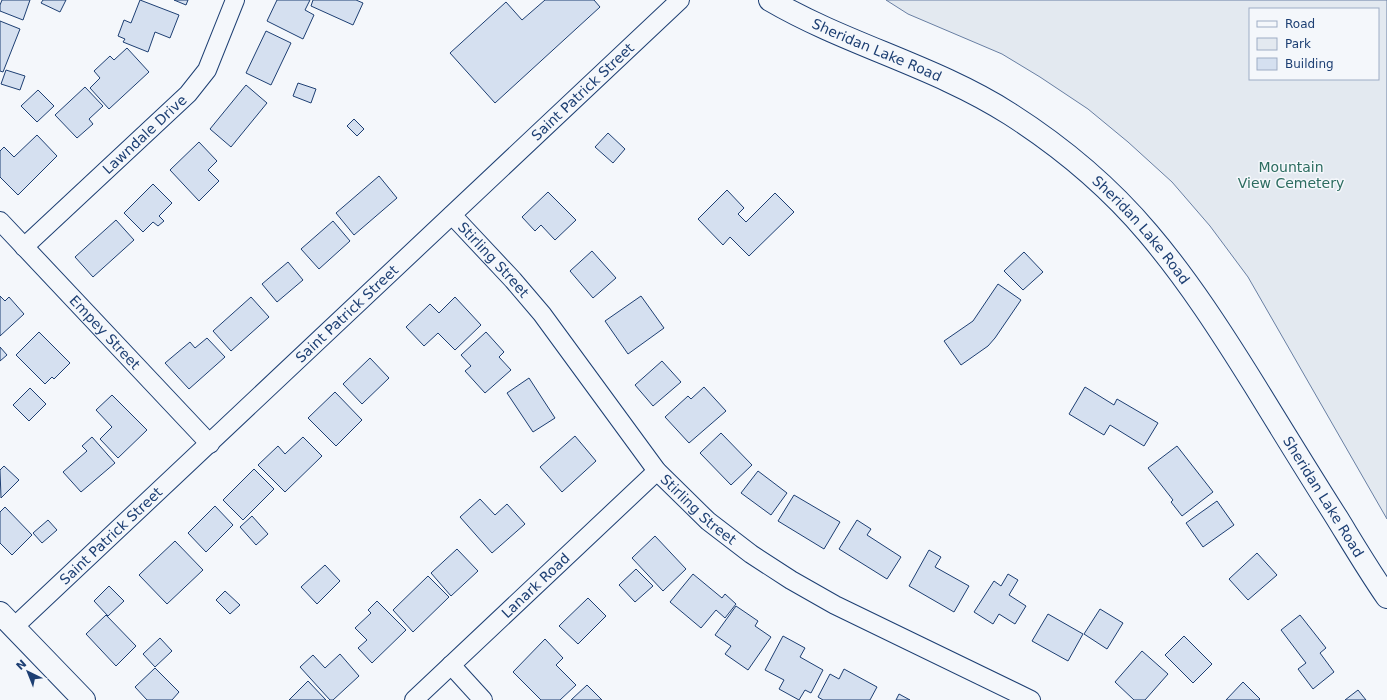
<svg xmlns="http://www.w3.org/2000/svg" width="1387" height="700" font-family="'DejaVu Sans',sans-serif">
<rect width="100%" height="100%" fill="#f4f7fb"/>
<path fill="#e3e9f0" stroke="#687fa3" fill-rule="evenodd" d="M886 0H1387V519L1248 277 1210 226 1172 182 1128 142 1088 109 1040 77 1002 54 908 14ZM1250 9H1378V79H1250Z"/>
<path fill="#d5e0f0" stroke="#1d3f73" d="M2 0H30L23 20 0 11V5Z
M43 0H66L60 12 41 3Z
M140 0 179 15 170 38 155 32 148 52 123 42 125 39 118 36 124 20 131 23Z
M174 0H188L186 5Z
M277 0H310L305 10 314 15 303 39 267 21Z
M313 0H356L363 3 353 25 311 6Z
M545 0H594L600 7 495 103 450 53 506 2 522 20Z
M0 21 20 29 3 72 0 71Z
M266 31 291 43 271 85 246 73Z
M127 48 149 72 109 109 90 88 100 78 94 71 110 56 114 60Z
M6 70 25 76 20 90 1 84Z
M298 83 316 89 311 103 293 96Z
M246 85 267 103 231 147 210 129Z
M85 87 103 106 89 119 93 124 77 138 55 115Z
M38 90 54 106 37 122 21 106Z
M354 119 364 129 357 136 347 126Z
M608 133 625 149 613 163 595 147Z
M37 135 57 156 18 195 0 177V151L4 147 14 157Z
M199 142 217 161 208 170 219 181 199 201 170 170Z
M379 176 397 198 354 235 336 213Z
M153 184 172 203 159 216 164 221 158 226 153 222 143 232 124 213Z
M727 190 744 208 738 214 746 222 775 193 794 212 749 256 730 237 723 245 698 219Z
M548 192 576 220 555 240 541 225 535 231 522 217Z
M116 220 134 240 93 277 75 257Z
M333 221 350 241 319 269 301 249Z
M592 251 616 278 593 298 570 271Z
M1024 252 1043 272 1023 290 1004 271Z
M288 262 303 280 277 302 262 284Z
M998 284 1021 300 995 338 988 346 961 365 944 341 973 321Z
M0 296 5 301 9 297 24 314 0 336Z
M641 296 664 328 628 354 605 321Z
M251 297 269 317 231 351 213 331Z
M455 297 481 325 455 350 438 333 424 346 406 327 430 304 439 313Z
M39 332 70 363 54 379 52 377 45 384 16 355Z
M486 332 504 352 499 357 511 370 485 393 465 371 471 366 461 355Z
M207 338 225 357 189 389 165 363 190 342 195 348Z
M0 347 7 355 0 361Z
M370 358 389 378 362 404 343 384Z
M662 361 681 382 653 406 635 385Z
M529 378 555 418 533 432 507 393Z
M704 387 726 411 689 443 665 417 688 396 691 399Z
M1085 387 1114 405 1117 399 1158 423 1144 446 1110 425 1104 435 1069 414Z
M30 388 46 404 29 421 13 405Z
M335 392 362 420 336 446 308 418Z
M112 395 147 430 118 458 100 439 112 427 96 410Z
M721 433 752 465 731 485 700 453Z
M575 436 596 461 562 492 540 467Z
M92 437 115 463 81 492 63 472 87 451 82 446Z
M303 437 322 456 285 492 258 465 278 446 285 454Z
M1177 446 1213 492 1182 516 1171 502 1173 500 1148 468Z
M4 466 19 480 1 498 0 470Z
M254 469 274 489 243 520 223 500Z
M758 471 787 493 771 515 741 493Z
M794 495 840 522 824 549 778 521Z
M480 499 495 515 507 504 525 524 492 553 460 517Z
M1217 501 1234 525 1203 547 1186 523Z
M215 506 233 525 206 552 188 533Z
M5 507 32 535 12 555 0 543V512Z
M252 516 268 534 256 545 240 527Z
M48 520 57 530 42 543 33 533Z
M857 520 871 529 867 535 901 557 887 579 839 549Z
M655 536 686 569 663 591 632 558Z
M175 541 203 570 167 604 139 575Z
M457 549 478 571 451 596 431 573Z
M929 550 941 557 935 567 969 586 954 612 909 586Z
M1257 553 1277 575 1248 600 1229 579Z
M325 565 340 581 317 604 301 587Z
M636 569 653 586 635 602 619 585Z
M693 574 722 598 725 594 736 604 725 618 716 610 701 628 670 602Z
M1008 574 1018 580 1009 595 1026 606 1015 624 999 614 993 624 974 612 994 581 1001 586Z
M428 576 449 597 413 632 393 610Z
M109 586 124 601 108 616 94 601Z
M225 591 240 605 230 614 216 600Z
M588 598 606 616 578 644 559 626Z
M377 601 406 630 372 663 358 648 367 640 355 628 371 613 368 610Z
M736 606 758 621 755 626 771 637 748 670 725 654 731 646 715 635Z
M1100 609 1123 623 1107 649 1084 634Z
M1048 614 1083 634 1068 661 1032 641Z
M106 615 136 646 116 666 86 634Z
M1300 615 1326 648 1320 653 1334 672 1313 689 1298 669 1306 663 1281 630Z
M783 636 805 648 800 657 823 670 811 693 805 690 799 700 779 689 784 680 765 670Z
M1184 636 1212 664 1193 683 1165 655Z
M160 638 172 651 155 667 143 654Z
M545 639 563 658 556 665 576 685 560 700H541L513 672Z
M1142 651 1168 674 1145 700H1134L1115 682Z
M340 654 359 676 333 700H330L300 667 313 655 325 668Z
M155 668 179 692 172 700H147L135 687Z
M844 669 877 687 870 700H823L818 697 830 674 839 679Z
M308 681 326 700H289Z
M1243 682 1260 699 1259 700H1226Z
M587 685 602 700H571Z
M1358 690 1366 700H1345Z
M899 694 910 700H896Z"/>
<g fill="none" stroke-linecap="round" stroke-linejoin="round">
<defs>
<g id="street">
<path id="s1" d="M452 215 513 280 542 314 657 471 708 521 751 554 791 580 835 605 1031 700"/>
<path id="s2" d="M0 221 210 444"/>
<path id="s3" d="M24 247 188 94 207 70 235 0"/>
<path id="s4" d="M14 627 680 0"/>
<path d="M451 665 483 700"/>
<path id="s5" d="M414 700 657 471"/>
</g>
<g id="secondary">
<path id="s6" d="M770 0C847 45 935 66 1010 114 1060 146 1110 188 1148 233 1188 280 1222 333 1255 386 1282 430 1309 474 1337 518 1353 544 1369 571 1387 597"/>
<path d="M0 613 84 700"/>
</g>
</defs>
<use href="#street" stroke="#1d3f73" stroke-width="20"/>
<use href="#secondary" stroke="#1d3f73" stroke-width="24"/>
<use href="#street" stroke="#f4f7fb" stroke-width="18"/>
<use href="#secondary" stroke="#f4f7fb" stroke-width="22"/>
</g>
<g text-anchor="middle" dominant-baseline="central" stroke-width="3" stroke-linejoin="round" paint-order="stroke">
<g font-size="14" fill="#1d3f73" stroke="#f4f7fb">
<text stroke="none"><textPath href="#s6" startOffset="118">Sheridan Lake Road</textPath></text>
<text stroke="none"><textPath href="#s4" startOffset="781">Saint Patrick Street</textPath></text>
<text stroke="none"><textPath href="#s3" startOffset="165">Lawndale Drive</textPath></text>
<text stroke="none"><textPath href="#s6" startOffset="442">Sheridan Lake Road</textPath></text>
<text stroke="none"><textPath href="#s1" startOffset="61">Stirling Street</textPath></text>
<text stroke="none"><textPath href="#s4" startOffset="457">Saint Patrick Street</textPath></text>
<text stroke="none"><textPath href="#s2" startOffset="153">Empey Street</textPath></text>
<text stroke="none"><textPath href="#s6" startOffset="766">Sheridan Lake Road</textPath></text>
<text stroke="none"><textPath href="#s1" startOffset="385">Stirling Street</textPath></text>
<text stroke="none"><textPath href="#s4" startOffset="133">Saint Patrick Street</textPath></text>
<text stroke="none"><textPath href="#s5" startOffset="167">Lanark Road</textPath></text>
</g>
<g font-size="14" fill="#2c6c60" stroke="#f4f7fb">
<text x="1291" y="167">Mountain<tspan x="1291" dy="16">View Cemetery</tspan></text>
</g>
</g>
<rect x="1249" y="8" width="130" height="72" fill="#f4f7fb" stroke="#9eadc5"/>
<rect x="1257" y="21" width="20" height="6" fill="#f4f7fb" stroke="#9eadc5"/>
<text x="1285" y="28" font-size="12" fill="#1d3f73">Road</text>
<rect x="1257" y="38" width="20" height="12" fill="#e3e9f0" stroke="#9eadc5"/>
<text x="1285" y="48" font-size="12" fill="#1d3f73">Park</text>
<rect x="1257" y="58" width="20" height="12" fill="#d5e0f0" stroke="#9eadc5"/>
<text x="1285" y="68" font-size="12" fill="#1d3f73">Building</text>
<g transform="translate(28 672) rotate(317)" stroke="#f4f7fb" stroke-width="3" paint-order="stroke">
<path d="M0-3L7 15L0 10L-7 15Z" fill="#1d3f73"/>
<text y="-6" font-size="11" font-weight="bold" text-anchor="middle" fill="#1d3f73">N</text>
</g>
</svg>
